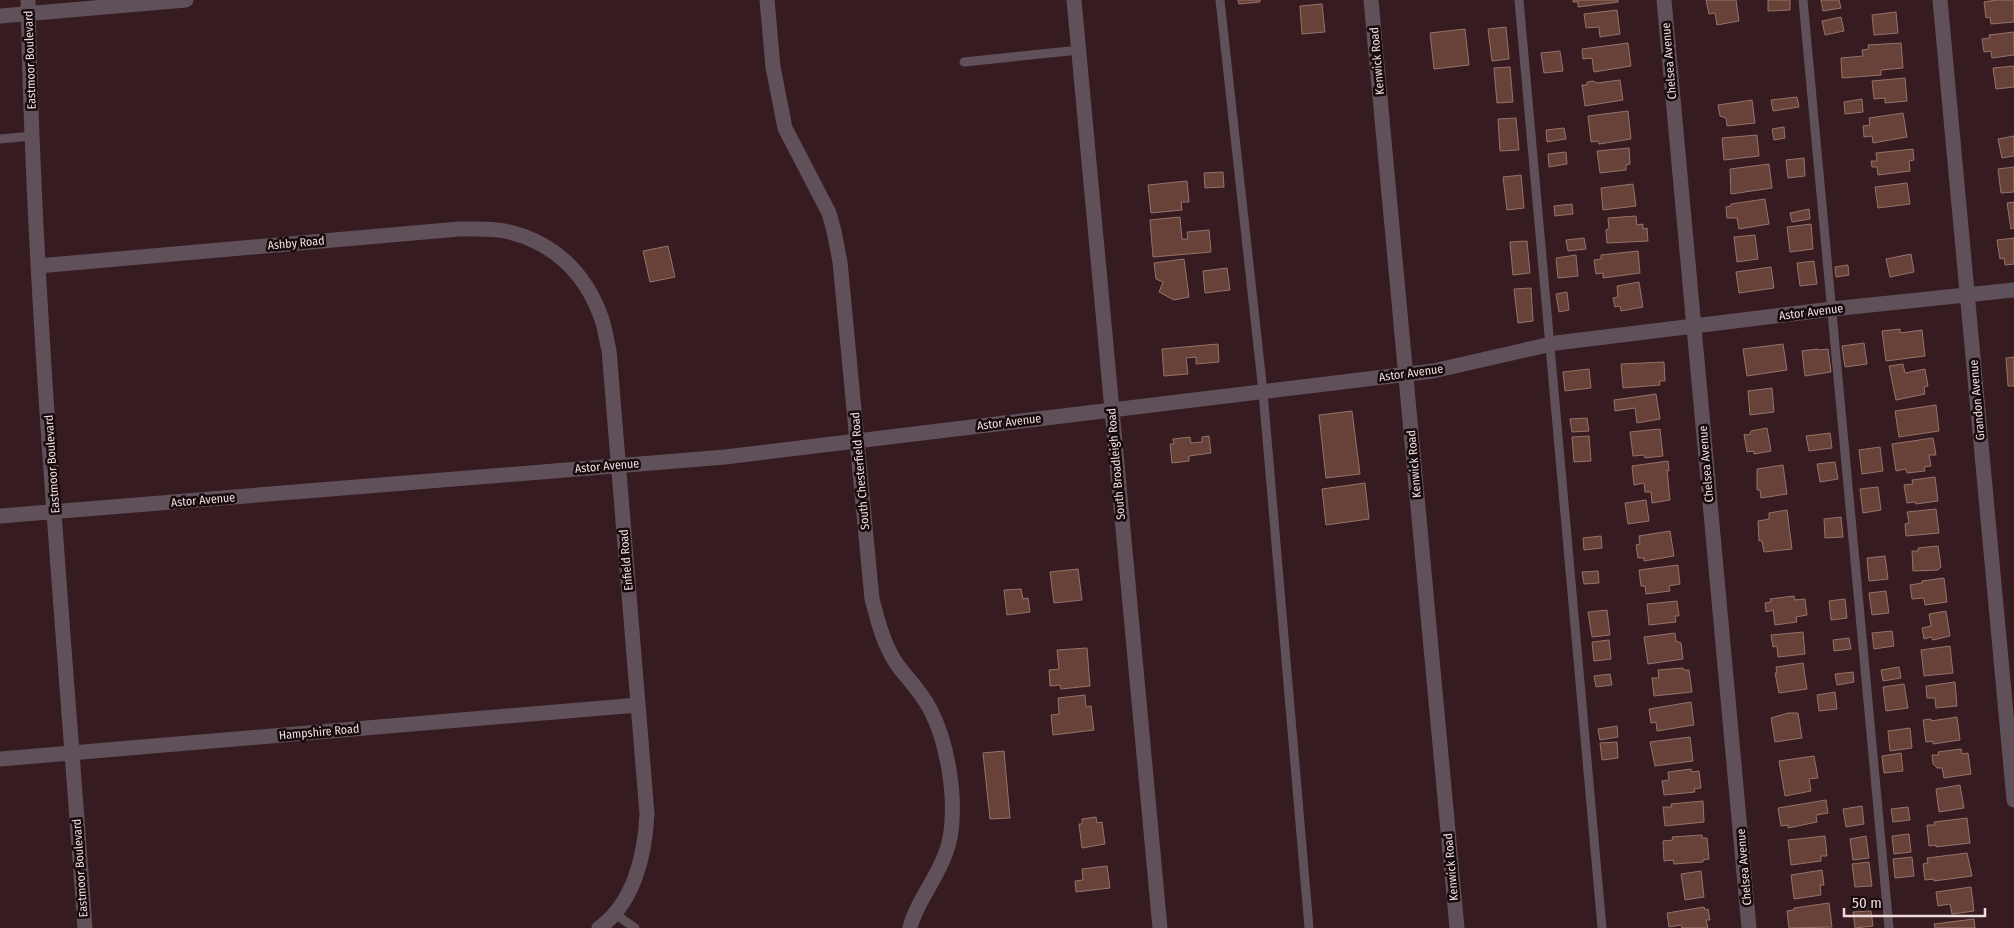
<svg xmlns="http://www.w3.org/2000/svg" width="2014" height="928" font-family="'Fira Sans Condensed',sans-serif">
<rect width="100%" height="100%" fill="#361b21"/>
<path fill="#684239" stroke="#94736b" d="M1238 0H1260V2L1239 4Z
M1573 0H1618V2L1578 7V2H1573Z
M1706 0H1736L1739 21 1717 25 1715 13 1709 14Z
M1768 0H1790V10L1768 11Z
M1821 0H1839L1841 8 1823 11Z
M1996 0H2014V22L1991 24 1990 17 1986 18 1984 2Z
M1322 4 1325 32 1302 34 1300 6Z
M1617 10 1620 34 1600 37 1599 27 1586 28 1584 14Z
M1896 12 1898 33 1874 35 1872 15Z
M1841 17 1844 31 1825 35 1822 21Z
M1506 27 1509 59 1492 61 1488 29Z
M1465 29 1469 65 1434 69 1430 33Z
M2014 32V55L1992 58 1991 51 1984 52 1982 39 1990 38 1989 35Z
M1628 43 1631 66 1594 72 1592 58 1583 59 1582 49Z
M1901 43 1903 68 1881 70V75L1842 78 1841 58 1863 56 1862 50 1869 49 1868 45Z
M1560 51 1563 71 1544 73 1541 53Z
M2014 66V87L1996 89 1993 68Z
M1510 67 1513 102 1497 103 1494 68Z
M1905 78 1907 101 1885 103V98L1874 99 1872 81Z
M1620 80 1623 100 1585 106 1582 85H1587V82L1593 81 1597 83Z
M1797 97 1799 107 1773 111 1771 100Z
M1862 99 1863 112 1845 114 1844 102Z
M1752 100 1755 123 1727 126 1726 118 1720 116 1718 105Z
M1628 111 1631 139 1599 144 1598 141 1591 142 1588 116Z
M1903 113 1907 137 1873 143 1872 136 1864 137 1863 126 1870 125 1869 118Z
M1516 118 1519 150 1500 151 1498 119Z
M1784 127 1785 138 1774 140 1772 129Z
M1564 128 1566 139 1547 142 1546 130Z
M1757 135 1759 156 1724 160 1722 138Z
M2014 136V156L2002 158 1998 139Z
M1629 148 1630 164 1626 165V170L1600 173 1597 151Z
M1913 149 1914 160 1909 161 1910 171 1878 175 1877 167H1872L1871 161H1877L1876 153Z
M1566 152 1567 164 1549 167 1548 154Z
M1804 158 1805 176 1788 178 1786 160Z
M1769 164 1772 188 1731 194 1730 169Z
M2014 167V192L2001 193 1998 169Z
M1223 172 1224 187 1205 188 1204 173Z
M1521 175 1524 208 1507 210 1503 177Z
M1187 181 1189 202H1181L1182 210 1151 213 1148 185Z
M1907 183 1910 204 1878 208 1875 187Z
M1633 184 1636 206 1603 210 1601 188Z
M1765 199 1769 224 1739 229 1737 218H1727L1726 207 1731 206V204Z
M2014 202V228L2011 229 2007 203Z
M1572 204 1573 214 1555 216 1554 206Z
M1809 209 1810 219 1792 222 1790 213Z
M1636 216 1637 225 1643 224V229L1647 228 1648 241 1607 243 1606 230 1609 228 1608 218Z
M1180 217 1182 239H1188L1187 232 1209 230 1211 252 1153 257 1150 220Z
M1811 224 1813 249 1790 252 1787 227Z
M1755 235 1758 259 1737 262 1734 237Z
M1584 238 1586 249 1568 251 1566 240Z
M2014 238V264L2005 265 2004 258 2000 259 1997 240Z
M1527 241 1530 273 1513 275 1510 242Z
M668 246 675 277 650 282 643 251Z
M1638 251 1640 273 1603 278V273L1596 274 1594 260 1601 259V255Z
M1911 254 1914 272 1890 277 1886 259Z
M1576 255 1578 276 1558 278 1556 258Z
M1184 259 1189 297 1174 300 1159 292 1163 282 1156 279 1154 263Z
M1814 261 1817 284 1800 286 1797 263Z
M1848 265 1849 275 1836 277 1835 267Z
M1771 267 1774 288 1739 293 1736 272Z
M1227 268 1230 290 1205 293 1203 271Z
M1639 282 1643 307 1621 311 1620 306 1615 307 1613 298 1618 297 1617 286Z
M1531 288 1533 321 1518 323 1514 289Z
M1567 292 1569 310 1559 312 1556 294Z
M1900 329V333L1922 330 1925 356 1886 361 1882 331Z
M1864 343 1867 364 1845 367 1842 346Z
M1218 344 1219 362 1196 364V357L1186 358 1188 374 1164 376 1162 349Z
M1783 344 1787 370 1747 376 1743 349Z
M1817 349 1820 350 1828 349 1831 372 1805 376 1802 351Z
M2014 357V386H2008L2006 358Z
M1664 362 1665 381H1659L1660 385 1623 388 1621 364Z
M1903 364 1905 373 1925 369 1928 386 1924 387 1925 394 1896 400 1889 366Z
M1589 369 1591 388 1565 391 1563 372Z
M1772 388 1774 412 1750 415 1748 391Z
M1656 394 1660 419 1637 423 1635 408 1615 411 1614 400Z
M1936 405 1939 431 1899 437 1895 411Z
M1352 411 1360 474 1326 478 1319 415Z
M1587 418 1589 431 1572 432 1570 419Z
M1767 428 1771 451 1754 454V451L1747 452 1744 434 1746 435 1750 434 1751 431Z
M1660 429 1663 456 1645 458 1644 455 1633 456 1630 432Z
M1830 433 1832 448 1809 451 1806 436Z
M1209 436 1211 453 1189 456V461L1172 463 1170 444H1174L1173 439 1190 437 1191 443 1202 442V437Z
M1589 436 1591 461 1574 462 1572 437Z
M1933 438 1936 455H1929L1931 466 1924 467 1925 471 1907 473 1906 469 1896 471 1892 444Z
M1880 447 1883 471 1862 474 1859 450Z
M1668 461 1669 471 1667 470 1670 500 1652 503 1651 492H1645L1644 483 1634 485 1632 466Z
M1835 462 1838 479 1820 482 1817 464Z
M1783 465 1787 494 1761 498 1760 490H1757V469Z
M1935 477 1938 501 1916 504 1915 502 1907 503 1904 485 1913 484 1912 480Z
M1365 483 1369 519 1326 525 1322 489Z
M1878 487 1881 510 1863 513 1860 489Z
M1646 500 1649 521 1628 524 1625 503Z
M1936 509 1939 533 1906 536 1905 524 1909 523 1907 512Z
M1787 510 1792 549 1764 552 1762 541H1759L1758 521 1769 519V513Z
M1841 517 1843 537 1825 538 1824 519Z
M1670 531 1674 556 1644 561V558H1638L1636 545 1640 544 1639 536Z
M1601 536 1602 548 1584 550 1583 538Z
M1938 546 1941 567 1938 570 1913 571 1912 551H1918V548Z
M1885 556 1888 579 1869 581 1867 558Z
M1678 565 1680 584 1669 586 1670 591 1646 594 1645 586H1641L1639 570Z
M1078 569 1082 600 1054 603 1050 572Z
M1598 571 1599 583 1584 584 1582 572Z
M1944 578 1947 602 1925 605 1924 598 1912 599 1910 585 1922 583V581Z
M1021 589 1023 599 1028 598 1030 612 1007 615 1004 590Z
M1886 591 1889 613 1872 615 1869 593Z
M1794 596 1795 600 1805 599 1807 615 1796 617 1797 622 1775 625 1773 610 1766 612 1765 603 1771 602 1770 599Z
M1845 599 1847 618 1831 620 1829 601Z
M1677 601 1679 616H1675L1676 622 1649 625 1647 604Z
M1607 610 1610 635 1592 637 1588 612Z
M1946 611 1950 636 1933 640 1931 637 1924 639 1922 628 1931 626 1929 614Z
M1892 631 1894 646 1874 649 1872 633Z
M1803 632 1805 654 1778 657 1777 646 1773 647 1771 635Z
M1675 633 1676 641 1681 643 1683 659 1648 664 1644 637Z
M1849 638 1851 649 1834 651 1833 640Z
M1609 640 1611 659 1594 661 1592 642Z
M1950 646 1953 673 1924 676 1921 650Z
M1087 648 1090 686 1061 689 1060 685 1050 686 1049 670 1059 669 1057 650Z
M1803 663 1807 689 1779 693 1775 673H1777L1776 667Z
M1899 667 1901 678 1883 681 1881 670Z
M1683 668 1684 670H1689L1692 692 1654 696 1652 678H1659L1658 670Z
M1853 672 1854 682 1837 685 1835 674Z
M1610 674 1612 685 1596 687 1594 676Z
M1955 682 1957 706 1936 708 1935 698H1927L1926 686Z
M1904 684 1908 708 1886 711 1883 687Z
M1835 692 1837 709 1819 711 1817 695Z
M1085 695 1086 707 1091 706 1094 730 1053 735 1051 715 1059 714 1058 698Z
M1691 702 1694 725 1657 731 1656 722 1651 723 1649 709Z
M1788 713H1798L1802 738 1775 742 1771 718Z
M1957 717 1960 740 1933 744V741L1926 742 1923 720 1931 719V721Z
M1617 726 1618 737 1600 740 1598 729Z
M1910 728 1912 748 1890 751 1888 731Z
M1690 737 1693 761 1655 766 1650 742Z
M1617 742 1618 758 1602 760 1600 743Z
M1961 749 1962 754 1968 753 1971 774 1944 778 1942 768H1937L1933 764 1932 755H1939L1938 752Z
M1004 751 1010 818 990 819 983 753Z
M1901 753 1903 771 1884 773 1882 756Z
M1814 756 1818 778 1809 779 1811 791 1785 796 1779 761Z
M1691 769 1692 772 1699 771 1701 788 1694 789 1695 792 1664 795 1662 781 1669 780 1668 772Z
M1960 785 1964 808 1939 812 1936 789Z
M1826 800 1828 813 1816 815 1817 822 1788 828V825L1781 826 1778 808Z
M1703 801 1704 822 1665 826 1663 807H1672L1671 804Z
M1862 806 1864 824 1846 827 1843 809Z
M1908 807 1910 820 1893 822 1891 809Z
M1096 817 1097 823 1102 822 1105 844 1082 848 1079 824H1082V819Z
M1967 818 1970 843 1936 847V845L1929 846 1927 825H1935L1934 822Z
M1909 834 1911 852 1894 854 1892 836Z
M1702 835V838H1707L1709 859 1703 860V862L1674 864 1673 860 1664 861 1663 841 1673 840 1672 837Z
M1825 836 1827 856H1821V861L1791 865 1788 840Z
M1866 836 1869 858 1853 860 1850 839Z
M1967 853 1972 876 1934 881V879L1925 880 1923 864 1928 863 1927 858Z
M1912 857 1914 876 1895 878 1893 859Z
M1869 862 1872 886 1855 887 1852 864Z
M1107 866 1110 888 1076 892 1075 881 1083 880 1082 869Z
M1822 870 1824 885H1820L1821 895 1794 899 1791 875Z
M1701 871 1704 897 1685 900 1681 874Z
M1971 887 1974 911 1952 914 1950 904 1938 906 1936 892Z
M1829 903 1832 927 1789 928 1787 911 1794 910V908Z
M1704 907 1705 910 1708 909 1710 920H1706L1708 928H1682L1681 925 1669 927 1667 913Z
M1871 911 1873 926 1855 928 1853 912Z
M1974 919 1975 928H1935L1934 924Z"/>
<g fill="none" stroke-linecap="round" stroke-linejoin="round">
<path stroke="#5f505a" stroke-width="9" d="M1220 0 1263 392 1309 928
M1519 0 1602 928
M1803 0 1889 928
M964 62 1079 50
M0 139 32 136
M615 914 635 928"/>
<path stroke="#5f505a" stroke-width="15" d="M28 0C34 310 63 619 85 928
M767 0 773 67 785 128 829 213 834 231 840 262 872 599C878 622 884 646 898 666 909 680 922 693 930 709 948 743 957 800 950 838 945 863 929 885 918 907 915 914 911 921 910 928
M1074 0 1160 928
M1371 0 1457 928
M1664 0 1749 928
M1940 0 2014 800
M0 16 186 0
M38 266 459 229C474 229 490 228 505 231 552 241 585 272 601 317 605 327 606 339 609 350L647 814C645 855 634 903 599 928
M0 516 725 457 1433 371 1556 343 1832 309 2014 290
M0 759 638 705"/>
</g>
<g text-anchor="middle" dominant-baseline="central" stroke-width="5" stroke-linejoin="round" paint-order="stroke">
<g font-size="12" fill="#eedbde" stroke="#160a0c">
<text transform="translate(30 60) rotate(-92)">Eastmoor Boulevard</text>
<text transform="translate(1377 61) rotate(-95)">Kenwick Road</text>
<text transform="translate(1669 61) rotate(-95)">Chelsea Avenue</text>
<text transform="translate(296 243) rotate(-5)">Ashby Road</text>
<text transform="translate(1811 312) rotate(-7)">Astor Avenue</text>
<text transform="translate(1411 373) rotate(-8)">Astor Avenue</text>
<text transform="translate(1977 400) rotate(-95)">Grandon Avenue</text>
<text transform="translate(1009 422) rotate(-7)">Astor Avenue</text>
<text transform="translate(52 464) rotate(-94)">Eastmoor Boulevard</text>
<text transform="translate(1116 464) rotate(-95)">South Broadleigh Road</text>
<text transform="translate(1414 464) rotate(-95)">Kenwick Road</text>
<text transform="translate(1706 464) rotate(-95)">Chelsea Avenue</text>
<text transform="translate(607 466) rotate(-5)">Astor Avenue</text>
<text transform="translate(860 471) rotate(-95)">South Chesterfield Road</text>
<text transform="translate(203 500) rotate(-5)">Astor Avenue</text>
<text transform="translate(626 560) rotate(-95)">Enfield Road</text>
<text transform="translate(319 732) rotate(-5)">Hampshire Road</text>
<text transform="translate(1451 867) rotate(-95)">Kenwick Road</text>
<text transform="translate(1744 867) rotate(-95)">Chelsea Avenue</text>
<text transform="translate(80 868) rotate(-94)">Eastmoor Boulevard</text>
</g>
</g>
<path d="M1844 908v8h141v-8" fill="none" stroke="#eedbde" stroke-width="2.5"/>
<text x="1852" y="908" font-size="15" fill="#eedbde" stroke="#160a0c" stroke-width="4" paint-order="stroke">50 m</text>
</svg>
